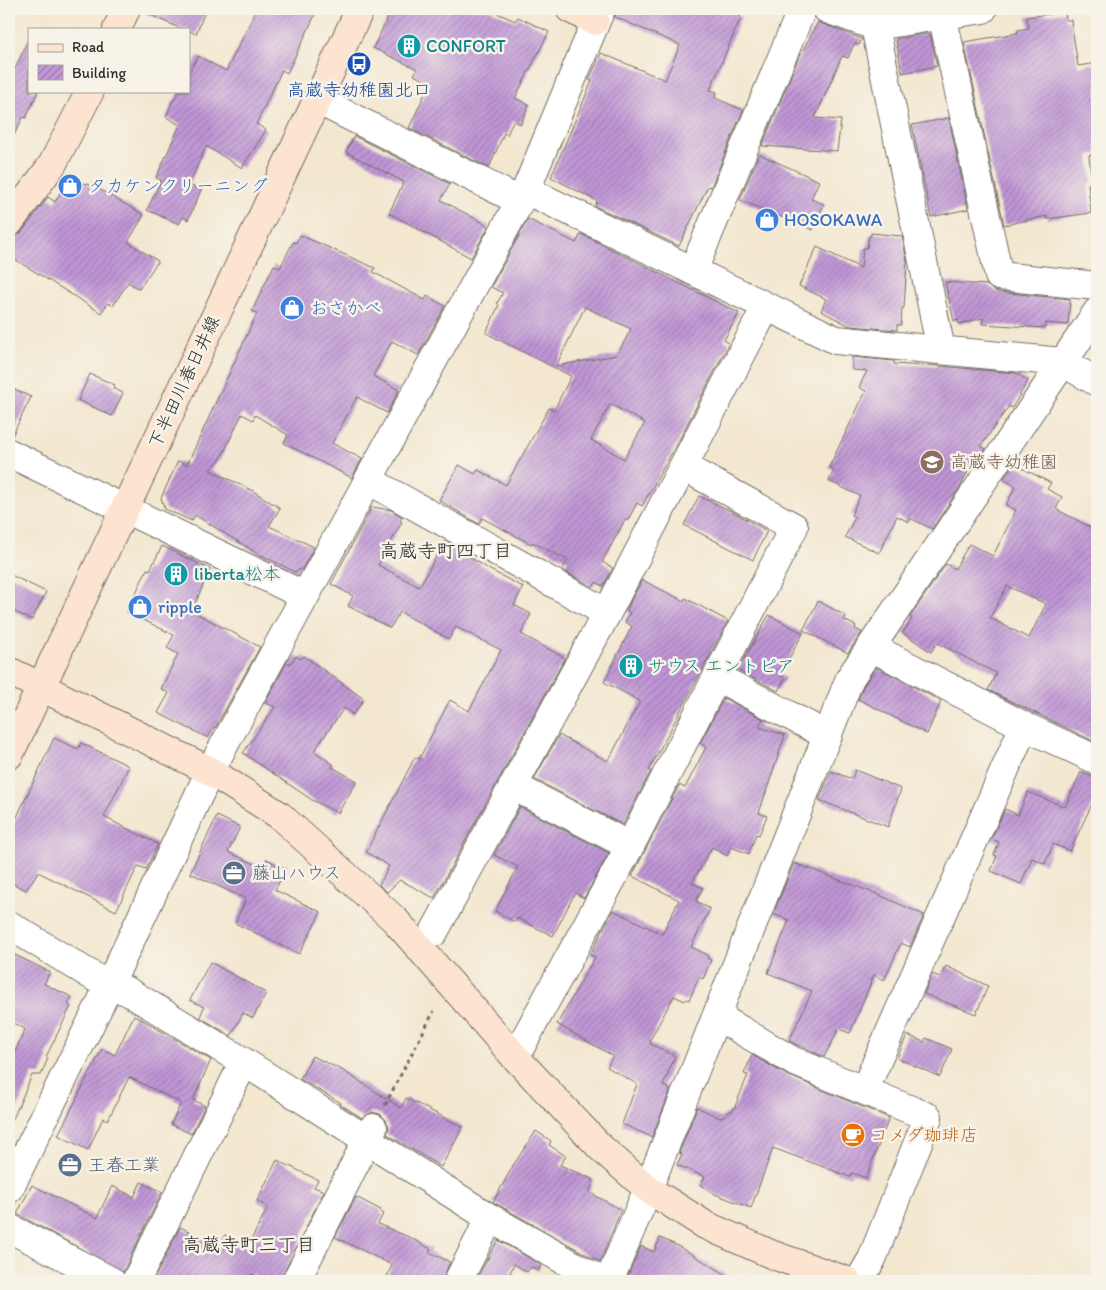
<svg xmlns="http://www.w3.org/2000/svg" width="1106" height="1290" font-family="Itim,'Klee One',sans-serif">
<defs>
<pattern id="building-hatch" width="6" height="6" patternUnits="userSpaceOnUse" patternTransform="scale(1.25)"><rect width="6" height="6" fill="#c096d6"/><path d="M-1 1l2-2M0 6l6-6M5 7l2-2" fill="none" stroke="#9c7bae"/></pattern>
</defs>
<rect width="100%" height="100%" fill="#f7f3e8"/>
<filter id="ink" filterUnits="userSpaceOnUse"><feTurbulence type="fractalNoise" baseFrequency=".02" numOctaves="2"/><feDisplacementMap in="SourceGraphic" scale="10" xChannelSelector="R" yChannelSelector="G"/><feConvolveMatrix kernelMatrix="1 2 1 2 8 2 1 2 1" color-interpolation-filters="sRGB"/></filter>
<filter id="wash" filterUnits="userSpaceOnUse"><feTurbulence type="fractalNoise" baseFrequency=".0096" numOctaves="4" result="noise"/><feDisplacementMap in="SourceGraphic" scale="20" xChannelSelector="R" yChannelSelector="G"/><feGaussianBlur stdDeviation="1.12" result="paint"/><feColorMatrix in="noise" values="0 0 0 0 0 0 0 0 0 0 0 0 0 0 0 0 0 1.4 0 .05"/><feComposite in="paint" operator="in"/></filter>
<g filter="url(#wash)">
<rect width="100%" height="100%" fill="#f3e7d0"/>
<g id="blocks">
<path fill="url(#building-hatch)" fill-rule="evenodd" d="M141 9H206L196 34 189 31V29H182L141 11Z
M257 9H318L287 73 282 70 256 124 266 130 242 168 206 146 189 185 201 190 188 220 183 217 179 224 177 223 147 210 161 180 156 178 180 125 166 117 172 103 179 91H189V73L198 56 226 71Z
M392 9H488L515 21 518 17 549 32 515 98 529 105 521 124 513 121 507 135 504 133 489 168 409 128 430 83 414 75 417 69 373 48Z
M616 9H733L731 13 741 17 710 90 717 92 715 98 743 110 711 187 708 186 679 246 595 206 597 201 551 177 592 81 589 80 601 53 665 80 680 45 615 17Z
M1065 12 1066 20H1071L1078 66 1097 63V154L1089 155 1092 183 1088 184 1091 213 1047 219V216L1004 225 964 42 1018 33V30L1029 28 1027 17Z
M818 22 862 39 859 45 854 44 848 58 842 56 815 118 841 120 837 151 762 146 797 61Z
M924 34H930L937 66 902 73 896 39Z
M29 38V91H38L26 118 23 117 9 145V82Z
M949 118 968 209 931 217 912 125Z
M354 136 450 184 441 200 489 226 471 258 389 213 404 182 346 152Z
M759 154 819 181 811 199 824 204 813 230 740 200Z
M73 178 84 184 85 183 97 188 144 215 128 242 158 261 139 289 128 282 113 306 108 303 101 313 13 258 15 255 9 251V238L21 233 48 197 55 202 68 180 71 182Z
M528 219 576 243 581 234 739 313 724 340 729 343 679 440 642 506 637 503 628 520H625L602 562 613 568 603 586 596 582 593 587 562 570 568 560 532 542 531 544 482 518 479 524 439 500 459 465 475 474 478 470 506 485 549 408 554 410 571 376 486 333 499 305 497 303 503 293 491 287ZM585 307 631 329 617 355 556 366ZM610 404 645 423 624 459 591 440Z
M871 233 902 236 907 261 904 308H902L901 325H897V330L850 326 821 311 826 299 799 286 817 247 861 268 863 248H867L869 236H871Z
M300 235 375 268 373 272 425 300 427 296 445 306 418 355 392 341 373 376 399 390 387 413 357 397 332 443 362 459 352 478 284 443 288 435 255 415 253 420 242 414 220 460 210 470 253 491 280 508 269 526 314 547 302 569 295 572 255 552 195 515 192 521 165 509 161 498 178 461 187 465 257 313 252 311 274 265 280 268 293 242 296 243Z
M945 282 987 285 997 292 1070 299 1068 325 1046 323 1045 328 982 324 983 318 959 324 958 320 954 321Z
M852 357 894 361V364L926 366 927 365 1016 373 1028 381 1012 408 1009 406 981 446 986 449 975 465 972 463 960 487 932 529 910 518 909 522 897 516 879 553 845 537 855 517 851 515 860 496 829 481 834 470 829 467 866 391 859 387 867 371 852 370Z
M90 374 115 385 113 388 123 393 112 416 78 400Z
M9 387 31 397 11 438H9Z
M1014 464 1051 483 1047 489 1062 497 1056 509 1097 531V743L988 690 996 673 937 643 931 652 903 633 912 619 910 617 946 564 955 569 969 544 993 556 1016 510 1006 505 1016 486 1003 479ZM1007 586 1046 604 1029 638 990 618Z
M699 496 733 512 767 531 753 560 684 525Z
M372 507 391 510 402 517 400 521 402 522 378 565 419 587 445 541 490 570 523 587 514 605 531 614 521 634 565 658 434 898 400 880 387 892 379 885 389 866 366 852 415 757 419 759 450 700 469 711 501 650 456 627 449 639 400 612 390 628 348 606 353 596 331 584Z
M162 546 210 569 192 611 260 647 215 728 214 727 208 738 158 713 169 693 161 689 178 654 167 648 174 635 127 612 147 569 150 570Z
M9 574 46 592 32 620 9 609Z
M642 580 684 601 685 598 728 621 649 770 651 771 623 825 534 779 559 735 607 761 611 756 640 701 604 682 632 626 625 622 630 613 627 611 631 600Z
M818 601 846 616 844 620 856 626 855 629 862 632 848 653 803 630Z
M769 615 803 633 780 675 785 678 778 691 738 670Z
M296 656 301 659 304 656 364 699 353 715 344 708 314 751 334 765 332 767 357 781 338 813 312 800 243 753 275 707 265 703 287 662 290 664Z
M876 667 941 701 927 734 858 699 864 685Z
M724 698 763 719 759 727 785 735 759 813 767 816 759 835 756 834 749 854 731 847 727 856 712 847 692 883 703 888 696 901 710 909 691 947 708 955 707 958 711 960 703 979 699 977 689 1000 686 999 685 1001 674 996 650 1040 651 1044 675 1056 663 1086 669 1088 670 1092 652 1137 622 1124 637 1084 607 1067 613 1056 557 1024 595 957 590 955 613 910 662 934 679 900 632 876 679 785 685 788 706 747 700 743Z
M54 738 78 749 81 743 129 766 104 817 158 844 146 869 138 866 116 911 38 872 26 890 9 882V834Z
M855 770 901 789 888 827 819 800 831 771 852 779Z
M1081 772 1097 779V793L1070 851 1053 844 1045 864 1032 858 1021 884 991 871 997 856 994 855 999 842 991 839 1005 809 1018 815 1028 792 1065 807Z
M520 807 609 853 584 898 575 893 553 936 517 918 515 922 495 911 518 867 494 855Z
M217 816 240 827 228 852 262 867 266 859 286 869 275 890 321 912 299 954 235 923 246 899 190 873Z
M794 863 877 894 924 915 910 947 901 943 884 980 874 975 850 1033 839 1029 824 1057 789 1041 812 991 768 973 789 920 773 914Z
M9 952 50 972 44 984 72 997 68 1004 71 1006 46 1057 48 1058 41 1075H32L9 1128V1066L25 1029 9 1021Z
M210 962 266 993 253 1018 243 1013 231 1036 200 1017 204 1007 190 1000Z
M946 966 988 986 976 1014 924 994 932 974 940 977Z
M134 1015 211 1060 193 1100 205 1106 191 1134 171 1124 181 1103 129 1077 108 1120 103 1118 88 1150 58 1135 102 1049 115 1055Z
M907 1035 924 1042 926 1038 952 1049 940 1077 897 1058Z
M752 1055 787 1075 889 1118 866 1178 852 1173 850 1177 773 1148 751 1208 715 1194 700 1185 705 1177 677 1165 682 1154 679 1153 697 1107 720 1118 734 1109 748 1075 744 1074Z
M312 1056 342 1070 401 1108 406 1098 463 1127 441 1167 387 1134 389 1127 386 1120 380 1114 372 1112 362 1118 340 1104 341 1103 300 1079Z
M536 1131 551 1141 549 1145 566 1156 560 1165 594 1180 589 1192 621 1210 600 1262 493 1202 514 1164Z
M277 1160 318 1180 314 1187 324 1191 280 1281H266L251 1274 247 1281H153L180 1227 220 1246 225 1235 248 1246 268 1207 257 1201Z
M141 1182 162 1192 123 1272 17 1214 32 1185 97 1218 112 1186 134 1197Z
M356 1197 381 1210 380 1212 383 1214 378 1224 411 1238 431 1249 429 1252 450 1262 442 1281H385L392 1265 335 1237Z
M660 1238 676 1245 737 1281H642L628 1276 641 1246 654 1252Z
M498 1240 541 1265 538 1271 531 1267 527 1272 514 1264 510 1273 525 1281H475Z"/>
</g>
</g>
<g filter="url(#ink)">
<use href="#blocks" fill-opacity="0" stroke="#716d65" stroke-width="1"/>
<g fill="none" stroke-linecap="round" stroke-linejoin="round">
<defs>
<path id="street" d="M827 9 875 26 983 9
M942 14 999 276 1097 286
M875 26 941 350
M317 100 520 201
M526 190 836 340 1062 362 1097 382
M693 271 802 9
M9 453 305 596
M370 481 607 613
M871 647 1024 726 1097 760
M717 677 828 736
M513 786 630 846
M9 925 109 986 127 991 244 1062 490 1218 601 1281
M434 932 607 613 766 307
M717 1016 793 1061 928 1117 872 1259 859 1281
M515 1057 630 846 794 527 684 467
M865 1089 1024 726
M9 1189 109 986 210 771 526 190 601 9
M9 1228 111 1281
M136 1281 244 1062
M296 1281 373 1128
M458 1281 490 1218
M609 1281 648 1189 850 678 1097 312"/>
<path id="secondary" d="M570 9 595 21
M117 29 126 9
M9 223 52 165 90 91
M9 671 210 771 279 815 395 920 515 1057 601 1148 648 1189 705 1225 773 1255 847 1281
M9 755 360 9"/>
</defs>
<use href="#street" stroke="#716d65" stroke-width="30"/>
<use href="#secondary" stroke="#716d65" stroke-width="30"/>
<path stroke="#716d65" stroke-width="3" stroke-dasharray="4 4" stroke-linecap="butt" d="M385 1105 434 1011"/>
<use href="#street" stroke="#fff" stroke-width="28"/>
<use href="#secondary" stroke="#fde4d0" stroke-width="28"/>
</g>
</g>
<defs>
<symbol id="building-disc" viewBox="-11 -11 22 22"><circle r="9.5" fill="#0f9aa8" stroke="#f7f3e8"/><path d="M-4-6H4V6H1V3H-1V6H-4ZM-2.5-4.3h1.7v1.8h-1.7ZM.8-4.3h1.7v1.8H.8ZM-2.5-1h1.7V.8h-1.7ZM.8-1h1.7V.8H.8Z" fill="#fff"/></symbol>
<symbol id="bus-disc" viewBox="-11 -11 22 22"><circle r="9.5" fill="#1a4fb4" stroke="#f7f3e8"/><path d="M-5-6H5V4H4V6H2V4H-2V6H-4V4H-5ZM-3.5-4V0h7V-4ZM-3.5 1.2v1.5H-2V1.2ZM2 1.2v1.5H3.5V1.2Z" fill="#fff"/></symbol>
<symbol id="shop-disc" viewBox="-11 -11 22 22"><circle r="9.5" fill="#3f7fe0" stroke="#f7f3e8"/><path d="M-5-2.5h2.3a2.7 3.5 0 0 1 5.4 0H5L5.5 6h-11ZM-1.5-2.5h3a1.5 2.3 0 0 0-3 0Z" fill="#fff"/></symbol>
<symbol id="school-disc" viewBox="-11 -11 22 22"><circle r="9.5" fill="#8d6e63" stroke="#f7f3e8"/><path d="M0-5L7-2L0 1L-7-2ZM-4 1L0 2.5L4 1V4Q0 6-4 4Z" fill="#fff"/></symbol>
<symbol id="office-disc" viewBox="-11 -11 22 22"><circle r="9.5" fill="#5c6f8a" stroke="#f7f3e8"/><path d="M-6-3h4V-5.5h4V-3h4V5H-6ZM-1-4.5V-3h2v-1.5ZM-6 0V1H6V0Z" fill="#fff"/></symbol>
<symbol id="cafe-disc" viewBox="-11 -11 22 22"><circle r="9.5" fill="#e8710a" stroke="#f7f3e8"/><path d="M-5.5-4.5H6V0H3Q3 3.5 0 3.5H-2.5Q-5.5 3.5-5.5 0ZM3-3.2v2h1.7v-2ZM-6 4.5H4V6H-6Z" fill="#fff"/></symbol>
</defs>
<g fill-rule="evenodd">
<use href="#building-disc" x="395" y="32" width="28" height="28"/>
<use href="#bus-disc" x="345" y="50" width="28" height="28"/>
<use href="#shop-disc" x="56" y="172" width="28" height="28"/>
<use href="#shop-disc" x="753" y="206" width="28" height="28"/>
<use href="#shop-disc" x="278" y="294" width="28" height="28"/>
<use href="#school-disc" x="918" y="448" width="28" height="28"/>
<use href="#building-disc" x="162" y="560" width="28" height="28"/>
<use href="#shop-disc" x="126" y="593" width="28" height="28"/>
<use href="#building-disc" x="617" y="652" width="28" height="28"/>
<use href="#office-disc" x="220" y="859" width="28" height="28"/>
<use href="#cafe-disc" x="839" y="1121" width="28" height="28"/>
<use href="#office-disc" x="56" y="1151" width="28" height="28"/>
</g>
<g text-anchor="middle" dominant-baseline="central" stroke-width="5" stroke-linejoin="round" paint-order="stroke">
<g font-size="18" fill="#0d838f" stroke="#f7f3e8" text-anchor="start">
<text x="426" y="46">CONFORT</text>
<text x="194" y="574">liberta松本</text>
<text x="648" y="666">サウス エントピア</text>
</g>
<g font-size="18" fill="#164399" stroke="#f7f3e8">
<text x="359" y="90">高蔵寺幼稚園北口</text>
</g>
<g font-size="18" fill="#366cbe" stroke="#f7f3e8" text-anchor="start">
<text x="88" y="186">タカケンクリーニング</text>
<text x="784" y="220">HOSOKAWA</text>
<text x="310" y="308">おさかべ</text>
<text x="158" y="607">ripple</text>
</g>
<g font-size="18" fill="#2b2b2b" stroke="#f7f3e8">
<text transform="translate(184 382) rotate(-65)">下半田川春日井線</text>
</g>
<g font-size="18" fill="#785e54" stroke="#f7f3e8" text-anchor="start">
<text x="950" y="462">高蔵寺幼稚園</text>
</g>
<g font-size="18" fill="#4e5e75" stroke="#f7f3e8" text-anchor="start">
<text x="252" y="873">藤山ハウス</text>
<text x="88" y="1165">王春工業</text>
</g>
<g font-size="18" fill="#c56008" stroke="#f7f3e8" text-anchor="start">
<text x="870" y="1135">コメダ珈琲店</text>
</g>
<g font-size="19" fill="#2b2b2b" stroke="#f7f3e8">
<text x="446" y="550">高蔵寺町四丁目</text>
<text x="249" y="1244">高蔵寺町三丁目</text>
</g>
</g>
<rect width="1106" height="1290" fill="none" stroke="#f7f3e8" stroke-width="30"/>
<rect x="28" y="28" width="162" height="65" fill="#f7f3e8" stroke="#a5a39c"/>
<rect x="38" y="44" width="25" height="8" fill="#fde4d0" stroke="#a5a39c"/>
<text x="72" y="52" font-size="15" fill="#2b2b2b">Road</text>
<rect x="38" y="65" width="25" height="15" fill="url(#building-hatch)" stroke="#a5a39c"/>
<text x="72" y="78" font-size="15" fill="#2b2b2b">Building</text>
</svg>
